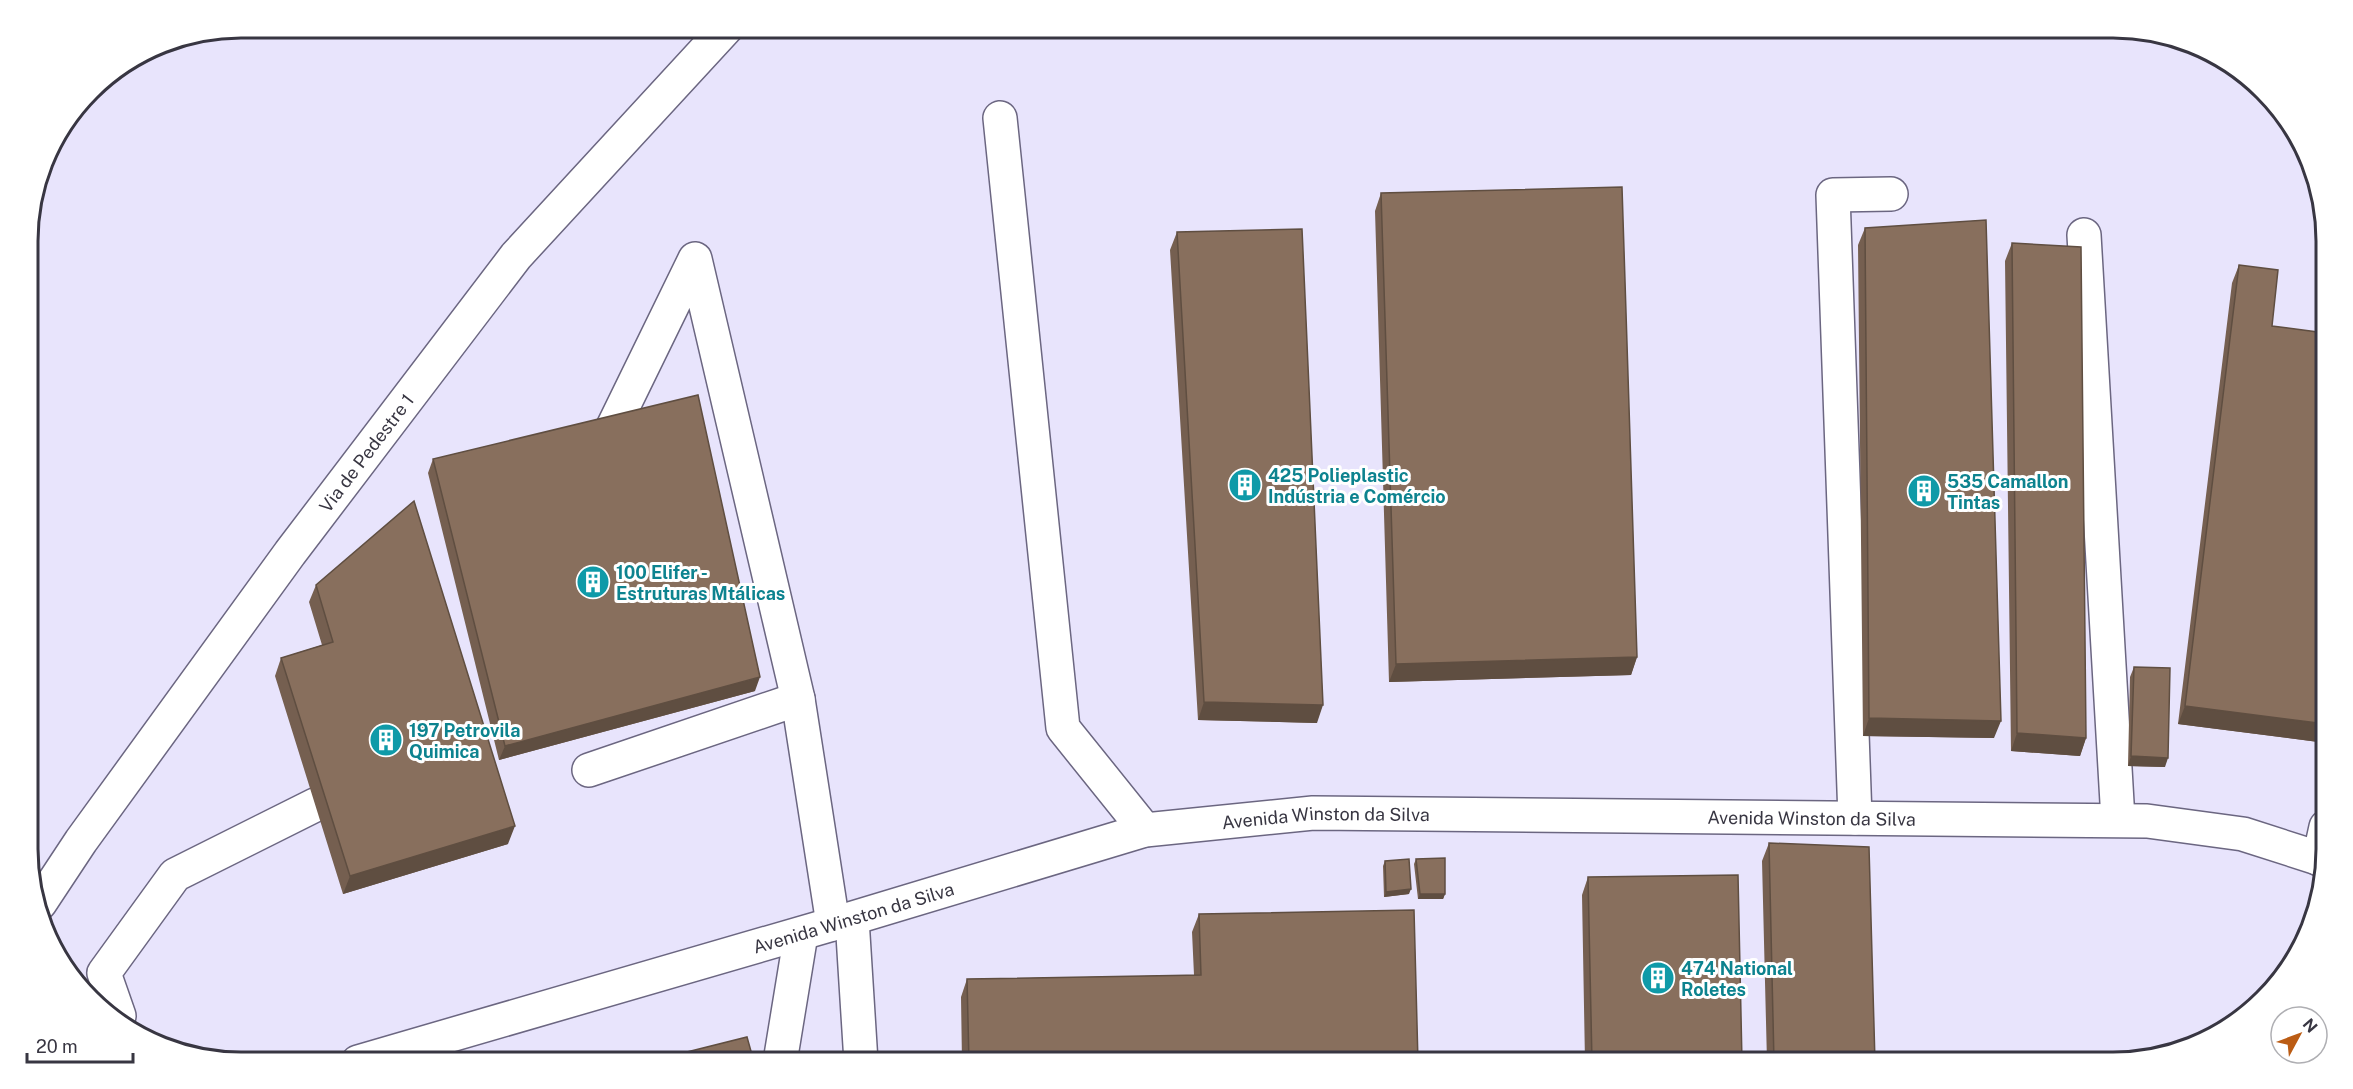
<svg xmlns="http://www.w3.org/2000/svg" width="2353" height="1089" font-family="'Public Sans',sans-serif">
<rect width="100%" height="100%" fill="#e8e4fc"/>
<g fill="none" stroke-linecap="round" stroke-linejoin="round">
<defs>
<g id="minor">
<path d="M1000 118 1063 728 1145 830"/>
<path d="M2084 235 2118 820"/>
<path d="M613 427 695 259 798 699 833 924"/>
<path d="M589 770 798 699"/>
<path d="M1855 818 1833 195 1891 194"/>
<path d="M2319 859 2326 827"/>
<path id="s1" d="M40 903 81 841 290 553 516 256 727 27"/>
<path d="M852 919 861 1062"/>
<path d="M119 1016 104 973 175 875 315 805"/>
<path id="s2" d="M358 1062 833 924 1145 830 1313 813 2147 821 2243 834 2324 860"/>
<path d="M780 1062 801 934"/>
</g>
</defs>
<use href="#minor" stroke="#6b6681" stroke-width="36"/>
<use href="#minor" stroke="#fff" stroke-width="33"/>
</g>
<path fill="#755f50" d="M1381 193 1637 657 1631 675 1389 682 1375 211Z
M1865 228 1994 738 1863 736 1858 245Z
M1177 232 1317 723 1198 720 1170 250Z
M2012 243 2086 738 2080 756 2011 751 2005 261Z
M2239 265 2272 326 2325 333 2326 743 2178 724 2232 283Z
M433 459 755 691 499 760 428 473Z
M316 585 508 844 343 894 275 676 281 658 322 645 309 602Z
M2134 667 2165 767 2128 766 2130 677Z
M1769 843 1875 1062H1767L1762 861Z
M1416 859 1445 894 1443 899H1418L1414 864Z
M1385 861 1409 894 1384 897 1383 866Z
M1588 877 1742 1062H1585L1582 895Z
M1199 914 1418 1062H962L961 997 967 979 1194 975 1192 932Z"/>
<path fill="#5f4e41" d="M1637 657 1631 675 1389 682 1396 664Z
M760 677 755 691 499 760 505 746Z
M1204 702 1323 705 1317 723 1198 720Z
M2185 706 2326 724V743L2178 724Z
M1869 718 2001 721 1994 738 1863 736Z
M2017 733 2086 738 2080 756 2011 751Z
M2131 756 2168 758 2165 767 2128 766Z
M515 826 508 844 343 894 350 876Z
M1411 889 1409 894 1384 897 1386 892Z
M1420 894H1445L1443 899H1418Z"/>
<path fill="#886f5d" stroke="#5f4e41" stroke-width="1.5" d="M1622 187 1637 657 1396 664 1381 193Z
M1986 220 2001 721 1869 718 1865 228Z
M1302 229 1323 705 1204 702 1177 232Z
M2012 243 2081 247 2086 738 2017 733Z
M2239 265 2278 270 2272 326 2325 333 2326 724 2185 706Z
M698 395 760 677 505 746 433 459Z
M414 501 515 826 350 876 281 658 333 642 316 585Z
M2134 667 2170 668 2168 758 2131 756Z
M1769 843 1869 847 1875 1062H1774Z
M1445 858V894H1420L1416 859Z
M1409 859 1411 889 1386 892 1385 861Z
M1738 875 1742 1062H1592L1588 877Z
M1414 910 1418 1062H969L967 979 1201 975 1199 914Z
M747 1037 754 1062H647Z"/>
<defs>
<symbol id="building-disc" viewBox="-11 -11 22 22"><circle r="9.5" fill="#0f9aa8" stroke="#fff"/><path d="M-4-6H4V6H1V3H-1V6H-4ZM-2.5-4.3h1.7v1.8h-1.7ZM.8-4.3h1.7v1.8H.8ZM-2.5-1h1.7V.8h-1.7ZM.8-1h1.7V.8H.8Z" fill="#fff"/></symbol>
</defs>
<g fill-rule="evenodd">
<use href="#building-disc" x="1226" y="466" width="38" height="38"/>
<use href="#building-disc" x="1905" y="472" width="38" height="38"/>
<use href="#building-disc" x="574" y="563" width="38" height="38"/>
<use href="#building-disc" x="367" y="721" width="38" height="38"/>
<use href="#building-disc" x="1639" y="959" width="38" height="38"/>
</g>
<g text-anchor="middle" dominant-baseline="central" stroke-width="6" stroke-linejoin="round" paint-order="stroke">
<g font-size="18" fill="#383642" stroke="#fff">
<text stroke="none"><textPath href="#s1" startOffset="556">Via de Pedestre 1</textPath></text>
<text stroke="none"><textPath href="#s2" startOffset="1488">Avenida Winston da Silva</textPath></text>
<text stroke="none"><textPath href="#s2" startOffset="1002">Avenida Winston da Silva</textPath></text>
<text stroke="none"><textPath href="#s2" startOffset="516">Avenida Winston da Silva</textPath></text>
</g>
<g font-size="18" font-weight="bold" fill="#0d838f" stroke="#fff" text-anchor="start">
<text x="1268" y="475">425 Polieplastic<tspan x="1268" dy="21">Indústria e Comércio</tspan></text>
<text x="1947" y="481">535 Camallon<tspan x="1947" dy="21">Tintas</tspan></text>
<text x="616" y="572">100 Elifer -<tspan x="616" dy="21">Estruturas Mtálicas</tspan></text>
<text x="409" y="730">197 Petrovila<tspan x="409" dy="21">Quimica</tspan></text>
<text x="1681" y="968">474 National<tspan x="1681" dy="21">Roletes</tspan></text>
</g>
</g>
<path d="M0 0H2353V1089H0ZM241 38H2113A203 203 0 0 1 2316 241V849A203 203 0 0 1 2113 1052H241A203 203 0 0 1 38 849V241A203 203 0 0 1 241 38Z" fill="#fff" fill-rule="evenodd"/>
<path fill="none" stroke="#383642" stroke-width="3" d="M241 38H2113A203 203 0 0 1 2316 241V849A203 203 0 0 1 2113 1052H241A203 203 0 0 1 38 849V241A203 203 0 0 1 241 38Z"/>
<g transform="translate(2299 1035) rotate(49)"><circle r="28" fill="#ffffff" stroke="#afafb3" stroke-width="1.5"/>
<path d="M0-4.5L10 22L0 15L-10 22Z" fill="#bb5c14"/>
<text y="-9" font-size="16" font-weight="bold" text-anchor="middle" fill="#383642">N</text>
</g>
<path d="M27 1053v9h106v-9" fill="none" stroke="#383642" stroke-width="3"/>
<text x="36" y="1053" font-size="18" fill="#383642" stroke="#ffffff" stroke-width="4.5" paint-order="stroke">20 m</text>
</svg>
